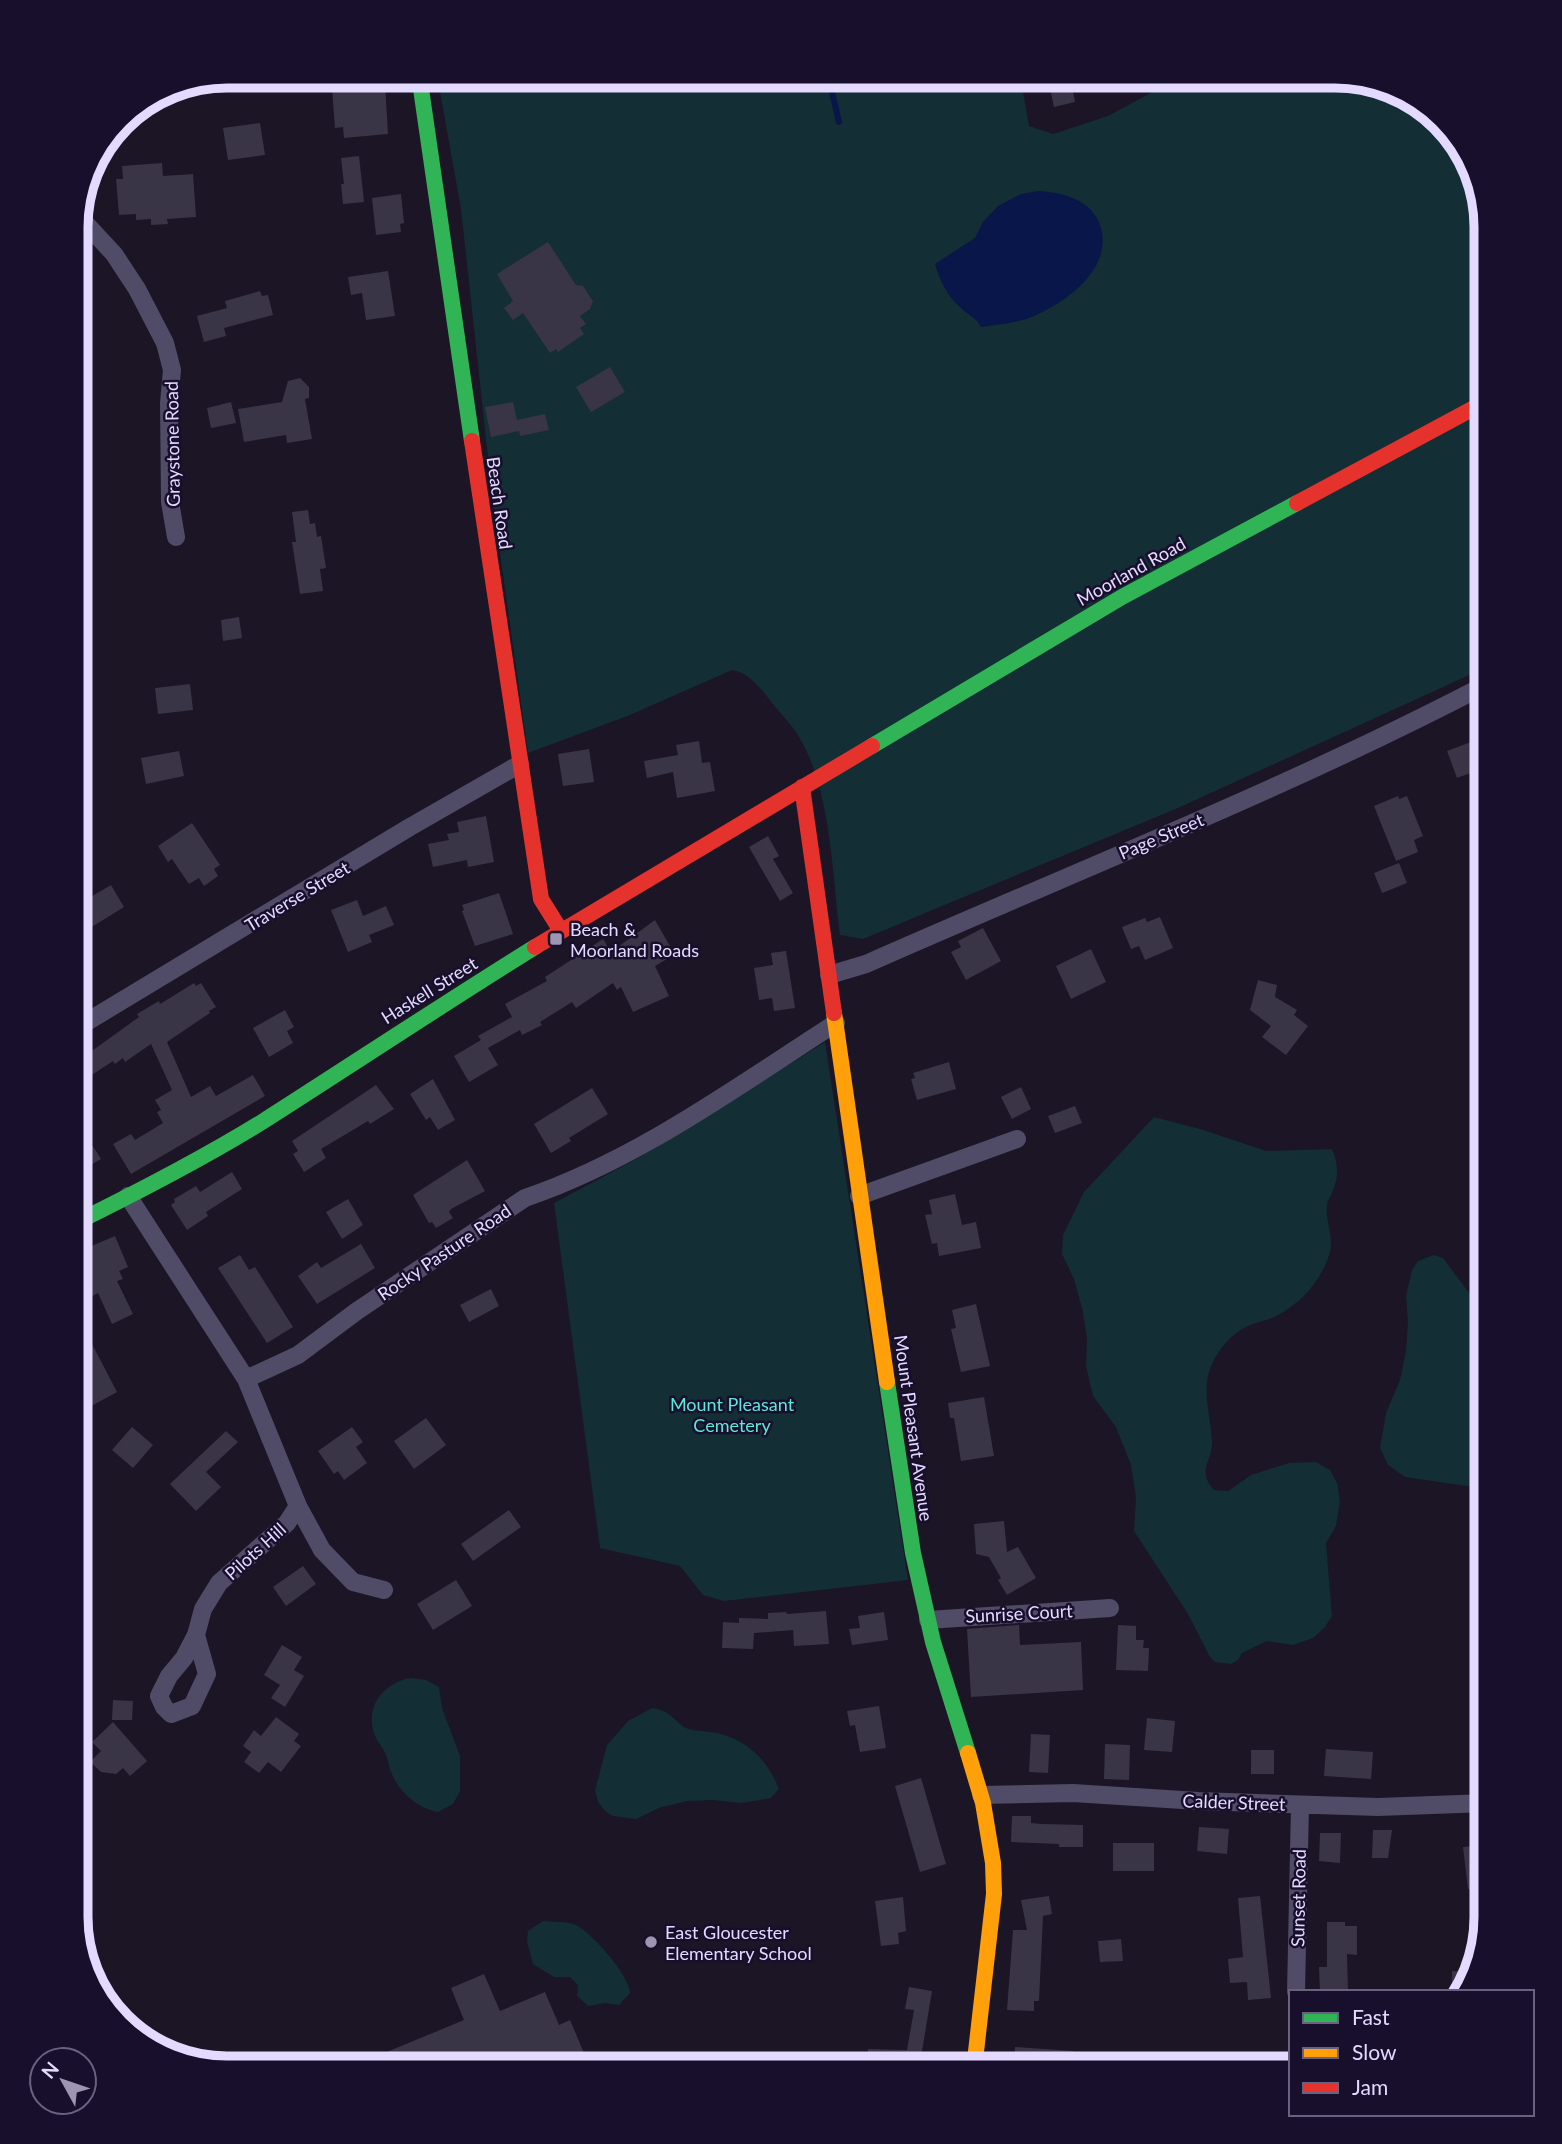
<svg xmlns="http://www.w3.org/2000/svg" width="1562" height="2144" font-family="Lato,sans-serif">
<rect width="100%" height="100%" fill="#1b1526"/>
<path fill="#132e34" d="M437 75H1020L1029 126 1053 134 1108 116 1171 82 1194 76H1345L1412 96 1466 150 1487 226V667L1178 808 863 939 840 935C832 873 831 790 799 737 792 725 781 714 772 703 762 690 749 672 732 670L630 715 528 753 493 503 461 209Z
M825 1042 908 1580 724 1601 703 1595 680 1566 600 1548 554 1203 640 1157Z
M1154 1117 1200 1129 1266 1151 1332 1149C1338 1162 1339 1177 1333 1190 1332 1195 1327 1200 1327 1205 1325 1221 1334 1236 1330 1252 1322 1280 1302 1303 1276 1316 1267 1321 1255 1322 1246 1327 1226 1337 1210 1360 1207 1382 1205 1401 1211 1422 1212 1441 1213 1461 1196 1469 1214 1490L1228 1491 1251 1475 1289 1463 1316 1462 1330 1470 1337 1483 1340 1501 1336 1526 1326 1543 1332 1616 1325 1627 1313 1638 1293 1645 1267 1641 1242 1653 1238 1660 1231 1664 1215 1662 1210 1657 1188 1614 1134 1531 1136 1498 1131 1465 1116 1427 1093 1396 1086 1366 1087 1339 1083 1312 1074 1279 1062 1254 1063 1235 1084 1192Z
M1434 1255 1443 1258 1470 1294 1487 1336V1489L1405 1477 1388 1465 1380 1448 1386 1413 1400 1380 1406 1351 1408 1322 1406 1296 1412 1270 1418 1261Z
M411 1678 426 1680 439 1687 442 1708 460 1756V1791L453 1804 438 1812C417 1808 399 1792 391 1772 388 1765 388 1757 384 1751 381 1745 376 1740 374 1733 365 1705 385 1682 411 1678Z
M652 1708C670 1711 671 1717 684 1727 690 1731 704 1731 711 1732 744 1737 767 1758 779 1789L771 1798 741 1803 713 1800 687 1801 659 1808 636 1819 613 1816 606 1812 598 1802 595 1790 607 1745 628 1721Z
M543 1921C552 1922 567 1921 576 1925 593 1934 629 1975 630 1993L619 2005 605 2003 588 2006 577 1996 578 1985 570 1977H554L533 1964 527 1942 528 1931Z"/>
<path fill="#091649" d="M1038 191C1060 192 1088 199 1098 220 1119 265 1066 304 1029 318 1013 323 998 325 981 327 977 318 968 315 961 308 947 296 940 281 935 264L975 238 983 222 998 206 1021 194Z"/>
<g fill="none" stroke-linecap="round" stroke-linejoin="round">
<path stroke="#091649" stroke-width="6" d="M828 75 839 122"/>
</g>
<path fill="#3a3447" d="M1047 75H1115V79L1073 92 1075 102 1054 107Z
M385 84 388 134 344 138 343 127 335 128 332 88Z
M260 123 265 155 228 160 223 128Z
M359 156 364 202 343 204 341 184H344L341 158Z
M162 163 163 176 193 174 196 217 167 219 168 224 151 225V219L136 220V214L119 215 116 179H123L122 166Z
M401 194 404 223 400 224 401 232 376 235 372 198Z
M548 242 576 285 583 286 593 301 590 309 580 316 586 324 580 328 584 334 558 352 556 349 550 353 523 313 513 320 504 308 513 301 497 274Z
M388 271 395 316 366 320 362 293 351 295 348 277Z
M260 291 262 296 268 295 273 315 224 328 226 336 204 342 197 316 227 308 225 301Z
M610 367 625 392 591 412 576 387Z
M300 378 309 387V398L305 399 312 439 287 443 286 435 244 442 238 409 282 402 288 381Z
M231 402 236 423 211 428 207 408Z
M513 402 517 420 545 414 549 430 520 436 519 431 491 437 485 407Z
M308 510 310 524 315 523 317 537 321 536 326 568 320 569 323 591 300 594 292 542H296L292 512Z
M239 617 242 638 223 641 221 620Z
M190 684 193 710 158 714 155 688Z
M1487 736V767L1457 778 1447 751Z
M699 741 702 763 710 762 715 791 677 798 673 772 647 778 644 761 678 755 676 745Z
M589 749 594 782 563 786 558 754Z
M179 751 184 776 146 784 141 758Z
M1398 796 1399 799 1407 796 1423 836 1414 840 1418 852 1396 861 1374 806Z
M486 816 494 862 468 867 467 860 433 867 428 844 449 840 447 834 459 832 457 822Z
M192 823 220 865 214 869 218 876 204 886 199 878 189 884 172 859 168 862 158 846Z
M768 836 779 856 773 859 793 893 780 901 749 847Z
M1399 863 1407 883 1382 893 1374 873Z
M111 885 124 907 82 933 75 923V906Z
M499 893 513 934 475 946 462 911 464 910 462 905Z
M357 900 363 916 386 906 394 925 369 935 372 942 348 952 331 910Z
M1160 917 1173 948 1145 960 1139 946 1131 949 1122 927 1145 918 1147 922Z
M655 920 671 948 668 950 672 956 655 966 669 996 633 1012 621 987 617 990 613 983 576 1008 572 1002 540 1022 542 1025 522 1035 520 1030 488 1048 498 1065 469 1082 454 1056 481 1040 478 1036 512 1017 505 1004 547 981 545 977 603 939 611 952Z
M983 928 1001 961 966 980 951 952 961 947 958 941Z
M1091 949 1106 982 1071 999 1056 966Z
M786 951 795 1008 774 1011 772 998 759 1000 754 968 773 965 771 953Z
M1258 980 1277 985 1275 997 1297 1010 1294 1015 1308 1026 1286 1055 1262 1037 1271 1026 1250 1010Z
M194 983 196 986 201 983 216 1007 209 1011 210 1013 167 1042 191 1097 210 1086 216 1096 253 1075 265 1096 131 1174 113 1144 131 1134 135 1140 163 1123 157 1112 161 1110 155 1100 172 1090 151 1044 125 1062 123 1058 115 1064 113 1061 75 1086V1063L139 1017 137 1014 159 1001 160 1004Z
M285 1010 294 1027 287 1031 293 1043 269 1057 253 1028Z
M949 1062 956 1089 917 1100 911 1079 915 1078 913 1073Z
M433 1079 455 1120 438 1130 430 1117 426 1120 410 1094Z
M376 1085 394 1109 370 1124 368 1121 321 1149 326 1158 304 1172 293 1154 298 1151 292 1141Z
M1021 1087 1031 1109 1012 1119 1001 1097Z
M592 1088 608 1114 569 1138 571 1141 551 1153 534 1124Z
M1075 1106 1082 1123 1055 1133 1048 1116Z
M91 1143 101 1159 75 1174V1152Z
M467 1160 485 1191 451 1209 449 1212 453 1218 436 1228 432 1222 429 1223 413 1195Z
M232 1172 242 1189 206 1212 208 1216 187 1230 171 1205 175 1202 174 1199 196 1186 200 1192Z
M955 1194 962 1225 976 1222 981 1248 939 1256 937 1243 932 1244 925 1215 932 1214 929 1200Z
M348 1199 363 1225 342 1239 326 1212Z
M115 1236 128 1267 119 1271 123 1279 117 1281 133 1314 112 1324 98 1293 87 1299 85 1295 75 1300V1253Z
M361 1244 375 1268 317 1304 298 1276 317 1262 321 1268Z
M240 1255 249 1270 255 1267 293 1327 267 1343 218 1268Z
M491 1289 499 1306 469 1322 460 1305Z
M976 1304 990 1366 961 1372 951 1329 956 1328 952 1310Z
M92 1344 117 1392 84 1410 75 1394V1388L81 1384 75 1373V1353Z
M984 1397 994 1456 961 1461 954 1418H950L948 1403Z
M426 1418 446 1445 414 1469 394 1441Z
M132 1427 153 1445 133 1468 112 1450Z
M352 1427 363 1442 356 1447 367 1463 344 1480 338 1471 334 1474 318 1451Z
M226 1431 238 1442 206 1472 221 1487 196 1511 170 1484Z
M509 1510 521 1527 473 1561 461 1544Z
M1004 1521 1007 1552 1018 1547 1036 1578 1007 1595 998 1580 1001 1578 989 1557 976 1554 974 1524Z
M303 1566 316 1584 286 1606 273 1587Z
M456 1580 472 1606 433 1630 417 1604Z
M826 1611 829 1644 794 1646 793 1630 754 1633 753 1649 722 1648 723 1622 739 1623V1618L768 1619V1613L786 1612 787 1614Z
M884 1612 888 1640 852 1645 849 1629 860 1628 858 1616Z
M1019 1625 1020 1645 1081 1642 1083 1690 971 1697 967 1629Z
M1118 1625 1136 1626V1640H1144L1143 1648H1149L1148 1671 1116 1670Z
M282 1645 302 1657 294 1670 304 1676 285 1707 271 1698 280 1685 264 1675Z
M113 1700 133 1701 132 1720H112Z
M879 1706 886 1748 860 1752 855 1725 850 1726 847 1711Z
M276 1717 299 1734 294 1741 301 1746 281 1772 268 1762 259 1773 244 1762 251 1752 243 1746 254 1730 261 1736Z
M1147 1718 1175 1721 1172 1752 1144 1750Z
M113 1722 147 1761 130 1776 123 1768 116 1774 101 1772 90 1762 101 1751 92 1742Z
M1031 1734 1050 1735 1048 1773 1029 1772Z
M1105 1744 1130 1745 1129 1780 1104 1779Z
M1326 1749 1373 1752 1371 1779 1324 1776Z
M1251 1750H1274V1774H1251Z
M921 1778 946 1864 920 1872 895 1786Z
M1012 1816H1031V1823L1042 1824 1083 1825V1847H1059V1844L1011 1842Z
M1199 1827 1229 1829 1227 1854 1197 1851Z
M1373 1830H1392L1388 1858H1372Z
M1320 1833H1341L1340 1863 1319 1861Z
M1113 1843H1154V1871H1113Z
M1487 1845V1887L1468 1889 1463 1847Z
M1049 1896 1052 1914 1043 1916 1039 2001H1034V2011L1007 2010 1013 1930H1027L1021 1900Z
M1260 1896 1271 1998 1248 2000 1247 1982 1230 1983 1228 1959 1243 1957 1238 1898Z
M903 1897 906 1931 898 1933 899 1944 881 1946 875 1901Z
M1327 1922H1345V1926H1357V1955L1347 1954 1348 1992H1320L1319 1967H1327Z
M1121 1939 1123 1961 1100 1962 1098 1941Z
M1452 1971 1472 1972 1467 1992H1452Z
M484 1974 500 2011 545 1992 559 2025 570 2020 587 2060 568 2069 348 2068 464 2020 451 1988Z
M909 1987 932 1991 919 2069H867L868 2049 907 2050 914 2010 905 2009Z
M1015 2047 1073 2051 1072 2069H1014Z"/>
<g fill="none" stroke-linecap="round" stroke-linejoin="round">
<path stroke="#504b66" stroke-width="18" d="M76 213 114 254 137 289 165 343 172 370 169 403 170 502 176 537
M1486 222 1487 298
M829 975 866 964C1074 872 1286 789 1487 684
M75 1029 410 827 520 764
M128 1196 246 1379 298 1506 322 1550 353 1582 384 1590
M859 1196 1017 1139
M246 1379 298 1355 357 1311 525 1198C637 1160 736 1087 836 1023
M928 1620 1110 1608
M196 1635 207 1674 192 1706 171 1714 164 1707 159 1696 169 1676 184 1658 196 1635 203 1609 219 1583 287 1523 298 1506
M981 1795 1073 1793 1198 1801 1378 1807 1487 1803
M1296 1992 1300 1805"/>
<path stroke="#30b455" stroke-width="16" d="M419 75 472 441
M872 746 1122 597 1297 503
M75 1223C138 1192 202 1159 262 1122 353 1064 443 1004 535 947
M887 1382 913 1553 933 1642 968 1753"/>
<path stroke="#ff9f0a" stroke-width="16" d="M834 1013 887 1382
M968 1753 983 1803 993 1863 994 1894 974 2069"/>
<path stroke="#e5322d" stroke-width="16" d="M472 441 541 899 561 931
M1297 503 1487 401
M802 787 834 1013
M535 947 872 746"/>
</g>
<g fill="#9e95b3" stroke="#180f2c" stroke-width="2.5">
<rect x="549" y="932" width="14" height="14" rx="3.5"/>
<circle cx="651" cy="1942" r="7"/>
</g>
<g text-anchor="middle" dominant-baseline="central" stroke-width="5" stroke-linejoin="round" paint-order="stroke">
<g font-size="18" fill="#e4daff" stroke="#180f2c">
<text transform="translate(172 444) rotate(-91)">Graystone Road</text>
<text transform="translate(500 503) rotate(82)">Beach Road</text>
<text transform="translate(1131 571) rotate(-29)">Moorland Road</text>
<text transform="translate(1161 836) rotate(-23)">Page Street</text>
<text transform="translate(297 896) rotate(-31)">Traverse Street</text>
<text transform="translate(429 990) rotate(-32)">Haskell Street</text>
<text transform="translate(444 1252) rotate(-34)">Rocky Pasture Road</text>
<text transform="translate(914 1428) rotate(82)">Mount Pleasant Avenue</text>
<text transform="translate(255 1551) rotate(-42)">Pilots Hill</text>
<text transform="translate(1019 1613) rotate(-3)">Sunrise Court</text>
<text transform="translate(1234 1802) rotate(2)">Calder Street</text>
<text transform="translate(1298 1898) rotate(-89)">Sunset Road</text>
</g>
<g font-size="18" fill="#e4daff" stroke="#180f2c" text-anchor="start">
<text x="570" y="929">Beach &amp;<tspan x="570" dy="21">Moorland Roads</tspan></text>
<text x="665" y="1932">East Gloucester<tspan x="665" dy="21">Elementary School</tspan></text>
</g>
<g font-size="18" fill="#5de8d9" stroke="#180f2c">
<text x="732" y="1404">Mount Pleasant<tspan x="732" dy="21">Cemetery</tspan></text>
</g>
</g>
<path d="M0 0H1562V2144H0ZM227 88H1335A139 139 0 0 1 1474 227V1917A139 139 0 0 1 1335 2056H227A139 139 0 0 1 88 1917V227A139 139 0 0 1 227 88Z" fill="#180f2c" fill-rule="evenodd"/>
<path fill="none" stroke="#e4daff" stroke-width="9" d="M227 88H1335A139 139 0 0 1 1474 227V1917A139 139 0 0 1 1335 2056H227A139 139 0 0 1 88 1917V227A139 139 0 0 1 227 88Z"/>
<rect x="1289" y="1990" width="245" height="126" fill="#180f2c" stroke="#6a6080" stroke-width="2"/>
<rect x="1303" y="2013" width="35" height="10" fill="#30b455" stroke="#6a6080" stroke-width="2"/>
<text x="1352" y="2025" font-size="21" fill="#e4daff">Fast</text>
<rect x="1303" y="2048" width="35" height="10" fill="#ff9f0a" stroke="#6a6080" stroke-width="2"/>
<text x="1352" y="2060" font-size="21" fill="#e4daff">Slow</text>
<rect x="1303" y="2083" width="35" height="10" fill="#e5322d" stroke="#6a6080" stroke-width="2"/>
<text x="1352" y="2095" font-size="21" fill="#e4daff">Jam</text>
<g transform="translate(63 2081) rotate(310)"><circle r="33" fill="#180f2c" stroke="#6a6080" stroke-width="2"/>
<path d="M0-5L12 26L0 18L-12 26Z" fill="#9e95b3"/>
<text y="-10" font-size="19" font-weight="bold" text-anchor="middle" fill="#e4daff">N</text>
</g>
</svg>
